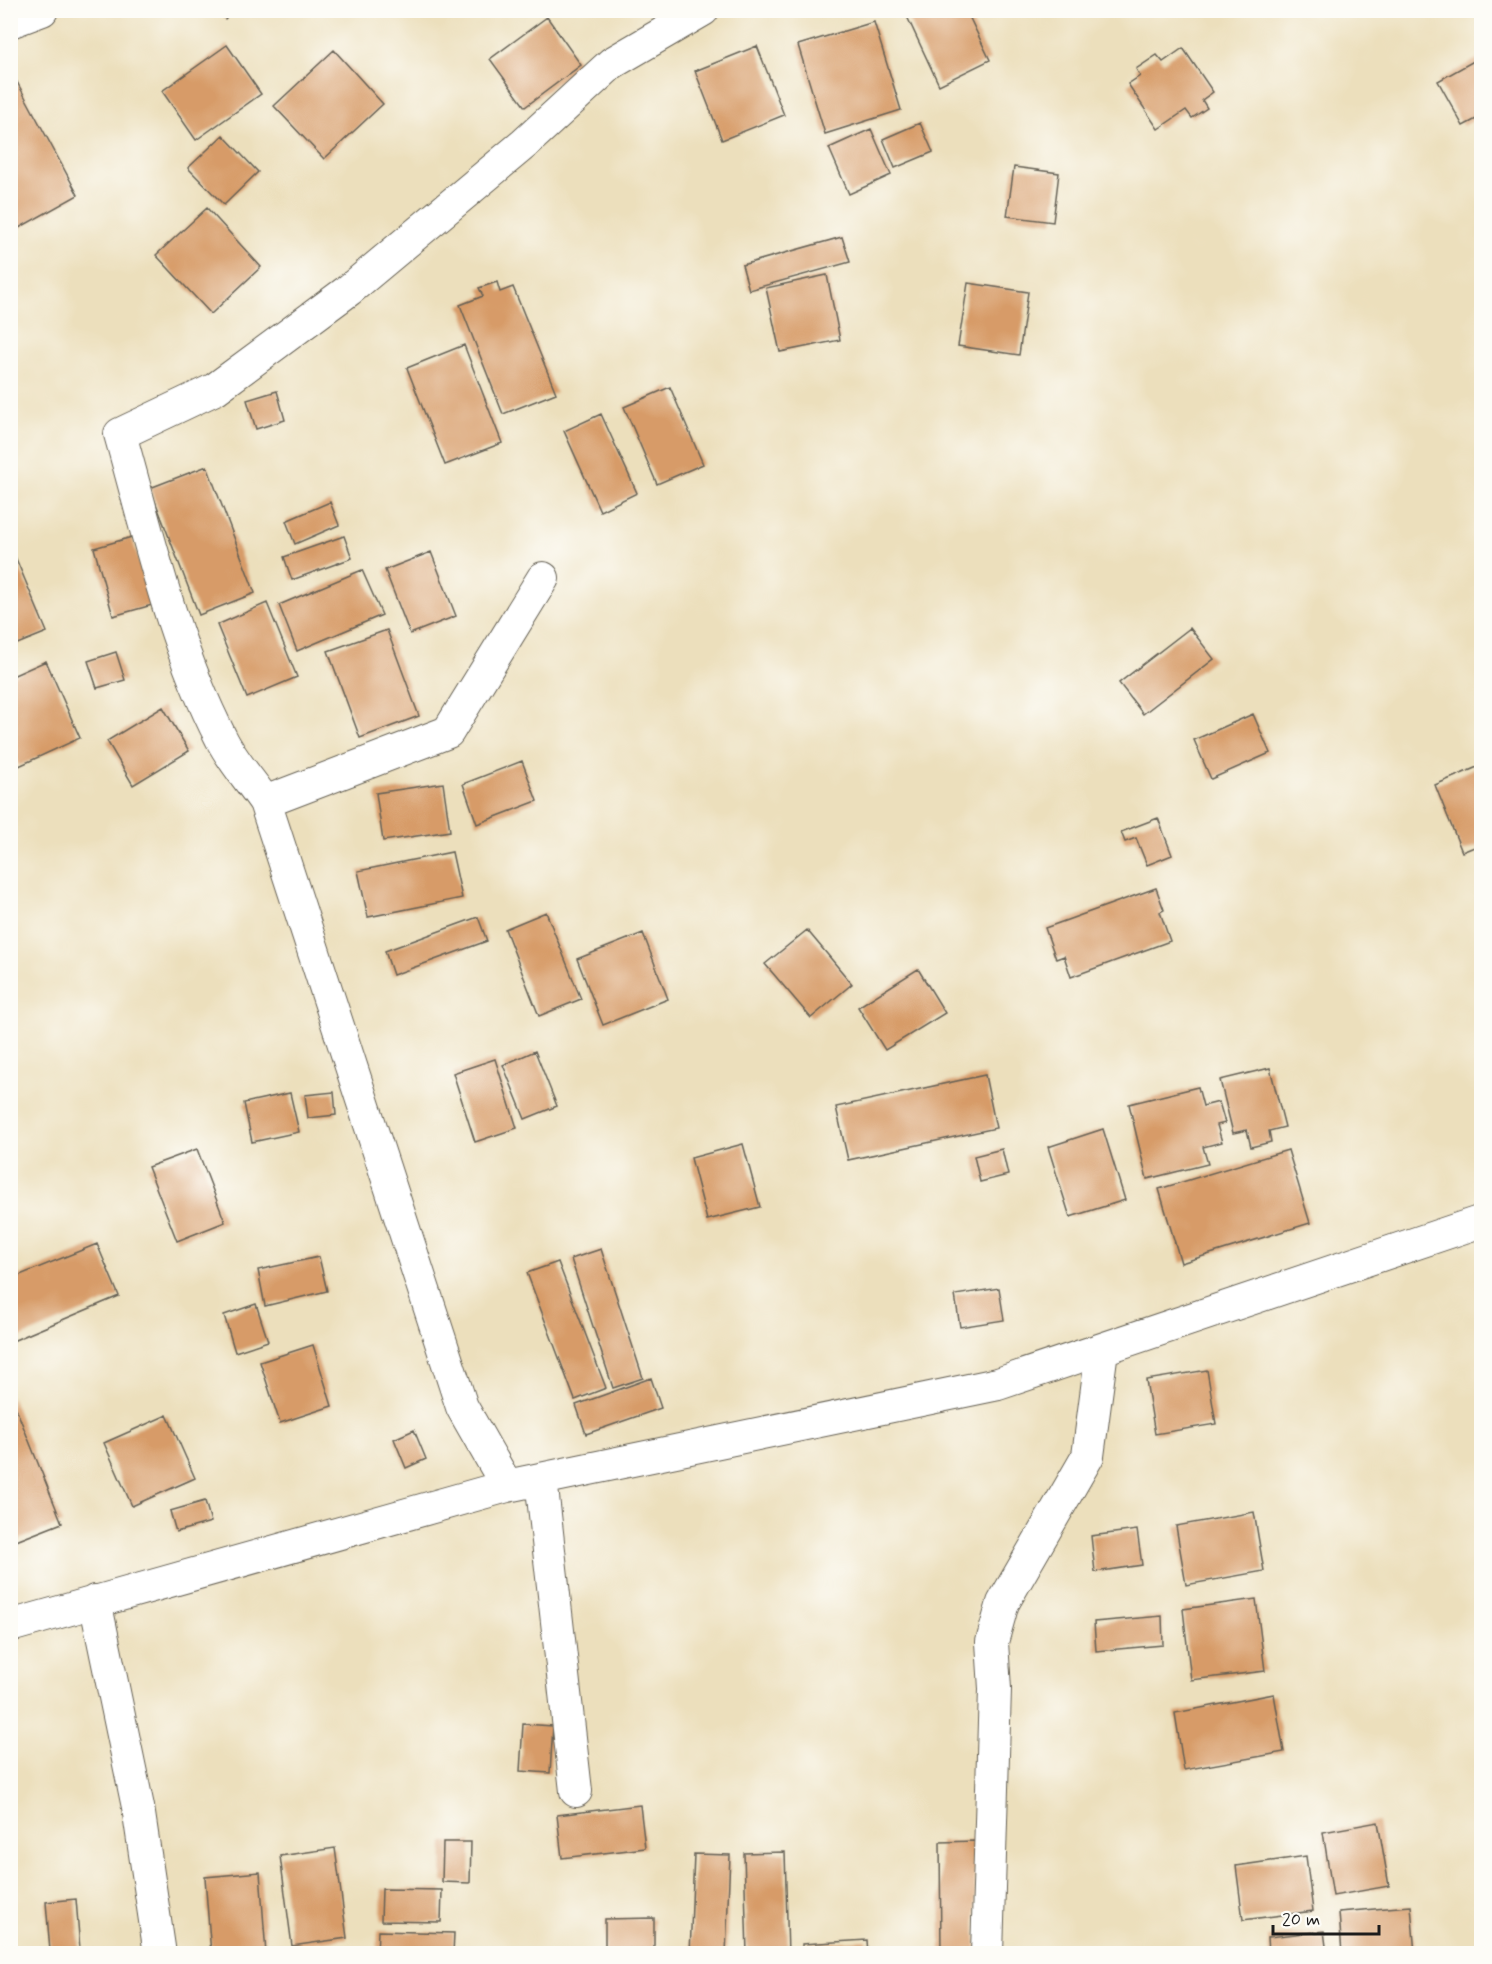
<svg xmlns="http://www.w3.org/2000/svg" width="1492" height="1964" font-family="Mynerve,sans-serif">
<rect width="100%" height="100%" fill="#fdfcf7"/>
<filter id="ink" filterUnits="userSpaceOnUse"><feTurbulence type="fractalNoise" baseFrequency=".0167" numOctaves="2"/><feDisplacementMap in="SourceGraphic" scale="12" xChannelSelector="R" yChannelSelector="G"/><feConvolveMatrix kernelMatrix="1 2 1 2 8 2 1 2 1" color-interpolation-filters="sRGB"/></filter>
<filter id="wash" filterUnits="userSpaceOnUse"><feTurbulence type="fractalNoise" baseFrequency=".008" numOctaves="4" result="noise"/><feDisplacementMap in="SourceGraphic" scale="24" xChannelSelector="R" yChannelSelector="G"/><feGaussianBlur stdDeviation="1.35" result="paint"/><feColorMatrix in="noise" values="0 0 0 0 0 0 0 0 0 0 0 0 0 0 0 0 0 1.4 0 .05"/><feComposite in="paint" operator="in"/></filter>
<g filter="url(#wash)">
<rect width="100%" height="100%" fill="#ecdfbc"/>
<g id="blocks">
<path fill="#d79b68" d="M218 10H235L225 19Z
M904 10H966L990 60 939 85Z
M547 17 581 65 525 107 490 59Z
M874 22 901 110 825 134 798 45Z
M227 45 261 94 196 140 162 91Z
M757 46 784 115 722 140 695 71Z
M1183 48 1213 92 1202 100 1207 108 1192 118 1186 110 1158 129 1128 84 1140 76 1136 69 1157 55 1163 62Z
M334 50 383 104 324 159 274 106Z
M1479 58 1482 62V116L1463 126 1438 81Z
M17 82 78 195 10 233V86Z
M920 123 933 152 895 168 883 139Z
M871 129 891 175 849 194 829 148Z
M223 135 258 172 224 205 188 168Z
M1014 167 1059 173 1053 222 1007 216Z
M207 208 261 267 211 314 156 255Z
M842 237 850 262 749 290 742 265Z
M827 275 840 340 780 352 766 288Z
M497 282 500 292 513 287 556 393 503 414 460 305 483 296 479 288Z
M968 283 1028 292 1019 355 958 346Z
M464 345 502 443 445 465 407 368Z
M670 387 703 464 657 484 624 407Z
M277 391 285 420 256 429 247 400Z
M601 414 637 493 600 511 564 431Z
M207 466 255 593 199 615 150 488Z
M330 502 339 525 295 544 286 521Z
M344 536 352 558 292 580 284 557Z
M132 537 152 605 113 616 94 548Z
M431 552 456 616 410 634 385 570Z
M14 554 47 632 10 647V555Z
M362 570 382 615 297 651 279 605Z
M267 603 297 677 247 698 217 625Z
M1190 628 1214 659 1143 714 1119 683Z
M387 630 419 716 360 738 328 651Z
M116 652 125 680 97 688 88 661Z
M46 661 80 738 19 766 10 747V677Z
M163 707 189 751 133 785 107 741Z
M1253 714 1270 753 1211 779 1194 740Z
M522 761 537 801 477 824 463 784Z
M1482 765V844L1462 852 1435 785Z
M443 783 450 831 383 841 376 793Z
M1158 818 1172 855 1147 865 1136 838 1125 842 1121 832Z
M452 852 462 898 368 917 358 871Z
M1156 888 1164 910 1160 912 1170 941 1071 977 1064 956 1056 959 1045 928Z
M546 912 581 999 539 1016 505 929Z
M478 917 487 941 393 975 385 951Z
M807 930 852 984 811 1018 765 964Z
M643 933 668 999 603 1025 577 959Z
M918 969 945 1013 885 1050 858 1007Z
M535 1051 557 1106 525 1119 503 1065Z
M495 1059 517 1128 475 1142 453 1073Z
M1270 1068 1285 1127 1269 1131 1271 1142 1251 1147 1247 1130 1233 1133 1220 1080Z
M985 1075 996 1128 848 1160 836 1107Z
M1198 1087 1203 1106 1219 1102 1225 1123 1217 1125 1222 1142 1203 1147 1208 1164 1147 1179 1129 1104Z
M334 1092 336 1115 308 1118 305 1095Z
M290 1093 299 1132 252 1142 244 1103Z
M1103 1129 1125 1200 1070 1217 1048 1147Z
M743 1144 760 1207 707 1220 691 1158Z
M197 1149 225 1222 177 1241 148 1167Z
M1002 1149 1008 1175 980 1182 974 1156Z
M1288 1150 1310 1223 1181 1263 1159 1189Z
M97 1244 119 1296 10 1342V1279Z
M601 1249 643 1378 613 1388 571 1259Z
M319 1257 327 1291 265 1306 258 1270Z
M558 1262 606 1388 575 1400 527 1273Z
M999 1288 1004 1320 960 1327 955 1295Z
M256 1304 268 1341 235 1352 224 1315Z
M313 1345 332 1406 280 1423 260 1362Z
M1207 1370 1216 1424 1155 1434 1146 1380Z
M651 1378 661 1408 586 1434 576 1405Z
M11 1396 62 1523 11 1543 10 1542Z
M167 1415 195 1478 132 1506 104 1443Z
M414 1430 426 1459 406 1468 394 1439Z
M205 1501 211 1522 176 1532 170 1511Z
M1254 1512 1264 1571 1186 1585 1176 1526Z
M1137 1530 1142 1565 1095 1572 1091 1536Z
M1256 1599 1265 1671 1191 1680 1183 1609Z
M1162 1616 1163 1645 1096 1651 1094 1622Z
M1274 1694 1284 1752 1184 1770 1175 1713Z
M523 1724 553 1726 550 1773 520 1771Z
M640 1805 645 1848 562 1858 557 1815Z
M1378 1822 1389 1886 1333 1896 1323 1832Z
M975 1841 976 1954H941L940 1842Z
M443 1842H471L470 1883 442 1882Z
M335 1848 347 1938 292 1946 280 1856Z
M785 1852 788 1954H747L744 1853Z
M694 1854 730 1855 726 1954H690Z
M1306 1856 1313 1911 1243 1920 1236 1866Z
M260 1872 266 1954H211L205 1877Z
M382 1889 442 1890 441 1922 381 1921Z
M76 1899 80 1949 50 1951 46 1902Z
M1411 1906 1415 1954H1342L1339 1912Z
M654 1918V1954H605V1919Z
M378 1931 454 1933 453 1954H377Z
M1324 1931 1327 1954H1269L1268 1937Z
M867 1940 868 1954H802V1944Z
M332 1949V1954H311V1952Z"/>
</g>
</g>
<g filter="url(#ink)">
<use href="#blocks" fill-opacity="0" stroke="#656054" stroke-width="1.5"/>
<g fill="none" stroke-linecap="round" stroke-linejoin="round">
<defs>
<path id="minor" d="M10 22 42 10
M265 802 448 732 543 578
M541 1479 576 1791
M507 1486 462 1407 265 802C251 781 232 761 221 738 172 642 149 537 120 434L215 389 349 290 524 144 612 63 703 10
M95 1601 138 1807 160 1954
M10 1626 507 1486 998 1384 1482 1221
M987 1954 995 1689 992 1642 1003 1603 1088 1456 1102 1350"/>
</defs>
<use href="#minor" stroke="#656054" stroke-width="34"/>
<use href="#minor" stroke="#fff" stroke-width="32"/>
</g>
</g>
<rect width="1492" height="1964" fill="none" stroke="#fdfcf7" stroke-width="36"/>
<path d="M1273 1925v9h106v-9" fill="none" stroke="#1c1c1c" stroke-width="3"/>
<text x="1282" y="1925" font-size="18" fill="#1c1c1c" stroke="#fdfcf7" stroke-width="4.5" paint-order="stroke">20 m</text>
</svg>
